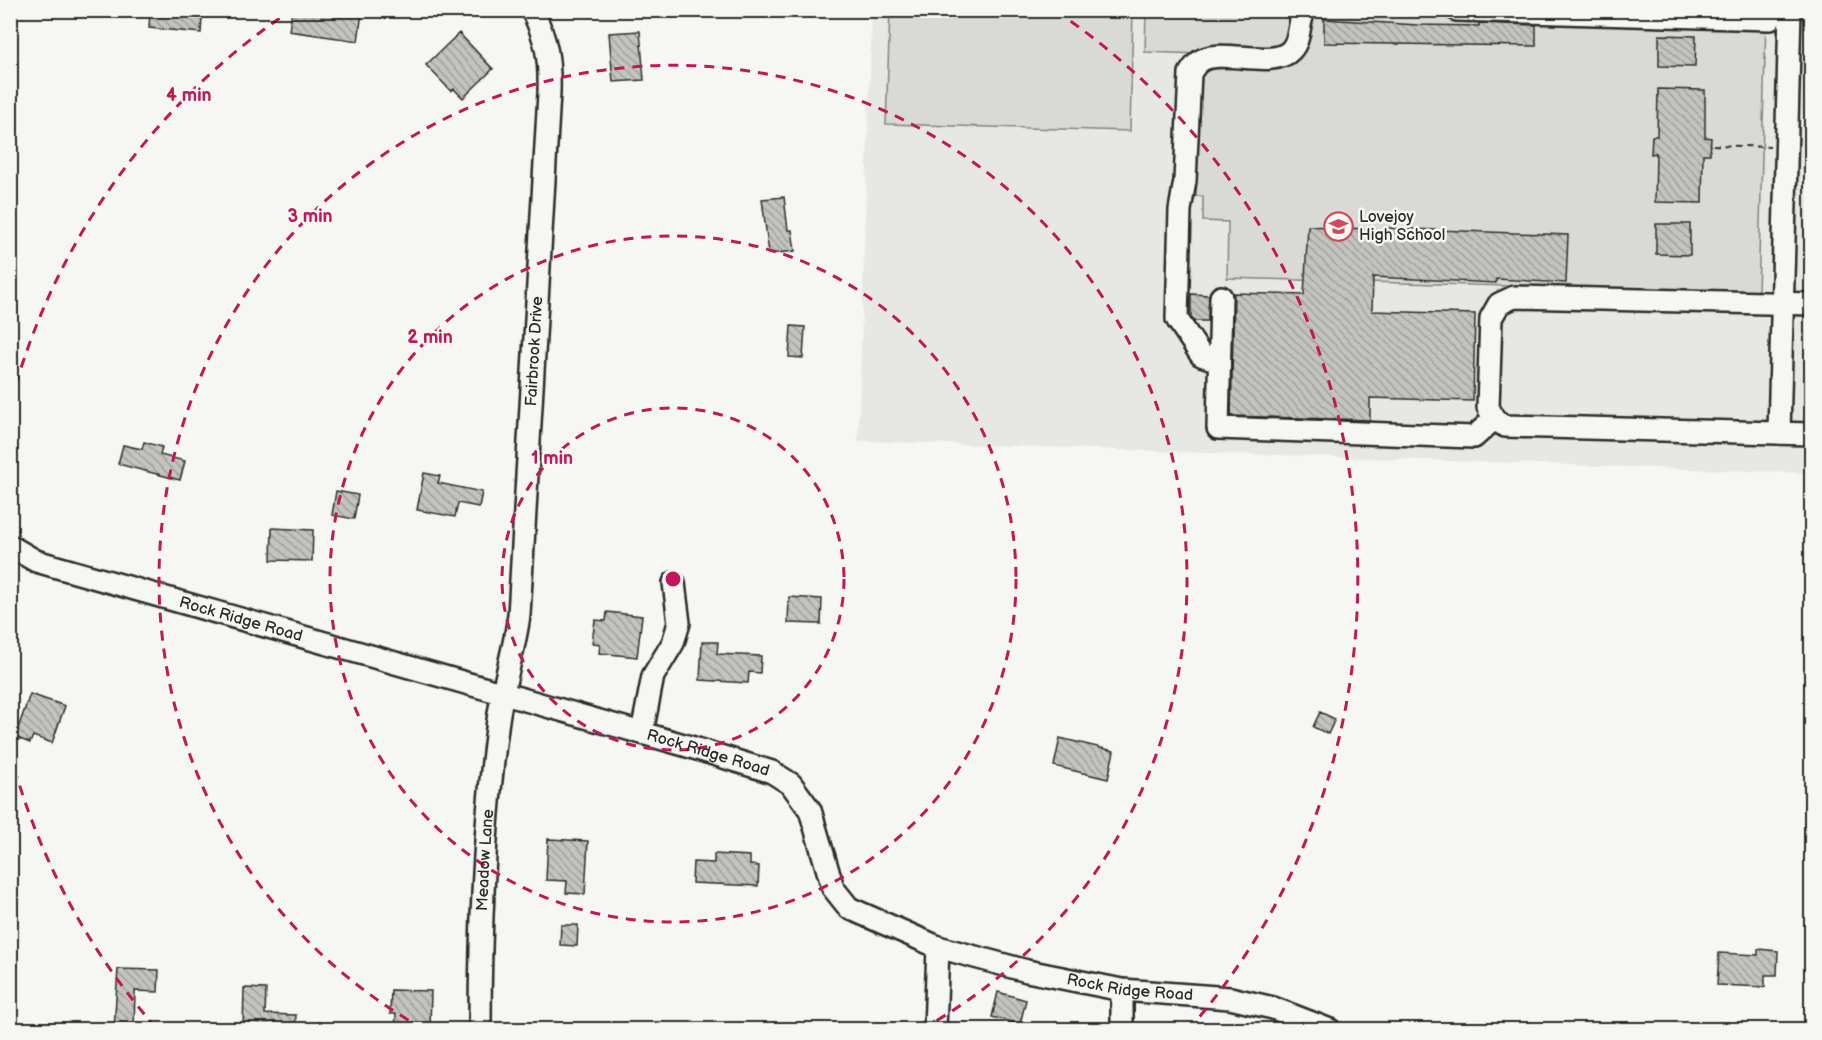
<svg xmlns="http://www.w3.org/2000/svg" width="1822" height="1040" font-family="'Balsamiq Sans',sans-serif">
<defs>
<pattern id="building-back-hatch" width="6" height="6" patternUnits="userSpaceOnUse" patternTransform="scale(1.5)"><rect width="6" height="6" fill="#c3c3c0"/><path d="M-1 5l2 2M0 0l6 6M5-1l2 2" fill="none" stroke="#9f9f9c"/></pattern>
</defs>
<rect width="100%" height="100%" fill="#f6f6f2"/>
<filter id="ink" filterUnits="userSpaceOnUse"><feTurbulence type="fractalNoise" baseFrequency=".0167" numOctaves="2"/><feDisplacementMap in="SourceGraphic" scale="12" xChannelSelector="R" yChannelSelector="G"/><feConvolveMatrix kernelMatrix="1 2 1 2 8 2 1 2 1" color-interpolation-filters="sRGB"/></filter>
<g filter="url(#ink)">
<path fill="#e7e7e3" d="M872 11H1811V473L858 441Z"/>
<path fill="#d9d9d5" stroke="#828280" stroke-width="1.5" d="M1146 10H1450L1766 22 1758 293 1227 278 1228 222 1203 221V196H1196L1201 54 1145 52Z
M890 11H1133L1130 131 886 124Z"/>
<path fill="url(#building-back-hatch)" stroke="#2b2b2b" stroke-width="1.5" d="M150 10H187V17L202 18 201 33 149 28Z
M292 10H348L362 13 358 41 289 31Z
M1324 19 1417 25 1479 26V23L1536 25V46L1324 43Z
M640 31 644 80 613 82 609 33Z
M459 33 493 69 463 98 454 89 451 91 426 65Z
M1659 35 1696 36 1695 67 1659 66Z
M1658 89 1705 90V137L1711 138 1710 154H1703L1702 203 1655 202 1656 153 1651 154 1652 136H1657Z
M784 197 788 230H792L795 251 769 254 762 199Z
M1656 224H1690V255L1656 254Z
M1308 226 1386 230V228L1568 235 1566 283 1496 279V283L1373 277 1372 311 1475 314 1473 401 1370 398V420L1231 416 1234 293 1304 295Z
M1191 294 1209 295 1208 321H1194L1191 317Z
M791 326 805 327 803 358 789 357Z
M144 442 162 447 160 455 185 461 180 480 118 464 123 445 142 449Z
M424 473 440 476 438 483 482 492 479 507 458 503 455 517 417 510Z
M336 491 358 495 354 519 332 515Z
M272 528 313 530 312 561 271 560Z
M789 597 822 599 821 624 788 623Z
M607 612 642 616 637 657 599 653 600 644 592 643 595 620 606 621Z
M702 642H718L717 654 761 656 760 673 749 672 748 683 700 680Z
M30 694 65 706 52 743 33 736 30 743 15 737Z
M1320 712 1335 719 1328 734 1313 727Z
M1060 738 1114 751 1108 779 1054 766Z
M548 839 588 841 585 894 566 893 567 881 546 880Z
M714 854 750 856V865L759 866 758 886 692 883 693 862 714 863Z
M561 925H578L577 946 560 945Z
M1758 949 1778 951 1777 975H1765V987L1717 985 1719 953 1758 955Z
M118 969 159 970 158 992 135 991 134 1029H114Z
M244 988 266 989 265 1014 296 1015 295 1029H243Z
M391 990 431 991 430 1029H395L396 1014H390Z
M998 992 1026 1000 1020 1024 992 1017Z"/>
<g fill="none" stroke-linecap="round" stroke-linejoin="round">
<defs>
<g id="minor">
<path d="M1457 10 1770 19"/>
<path d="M1221 297 1218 428 1474 437 1494 419"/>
<path d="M1812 304 1514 297 1499 304 1491 318 1488 407 1494 419 1505 426 1812 434"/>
<path d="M1219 361 1201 355 1177 319 1180 210 1185 181 1190 73C1193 69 1196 64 1199 62 1218 46 1273 70 1291 50 1302 38 1297 23 1305 10"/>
<path d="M1779 433 1790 10"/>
<path id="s1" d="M10 546 36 561 684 745 772 772 791 784 810 810 833 888 849 908 938 947 1027 971 1122 990 1230 998 1273 1008 1330 1030"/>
<path d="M642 733 653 676 673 643 679 623 674 583"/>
<path d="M1122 990V1030"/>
<path id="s2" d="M480 1030C480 929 484 827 497 728 501 690 514 653 519 615L549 93C550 60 547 40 532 10"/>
<path d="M935 1030 938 947"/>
</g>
</defs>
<use href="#minor" stroke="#2b2b2b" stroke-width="26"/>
<path stroke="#2b2b2b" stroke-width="2" stroke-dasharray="6 4.5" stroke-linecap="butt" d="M1713 145 1770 147
M1803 148H1812"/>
<use href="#minor" stroke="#f6f6f2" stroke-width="21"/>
</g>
</g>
<g fill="none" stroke="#c2185b" stroke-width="3" stroke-dasharray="10 8">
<circle cx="673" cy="579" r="171"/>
<circle cx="673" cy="579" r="343"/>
<path d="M424 1029A514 514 0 1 1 922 1029"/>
<path d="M156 1028A685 685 0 0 1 11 756M11 402A685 685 0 0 1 290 11M1056 11A685 685 0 0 1 1190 1028"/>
</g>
<defs>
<symbol id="school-ring" viewBox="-11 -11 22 22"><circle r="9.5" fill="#f6f6f2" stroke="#d1495b" stroke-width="1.5"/><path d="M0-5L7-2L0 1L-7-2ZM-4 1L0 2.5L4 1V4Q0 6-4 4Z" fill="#d1495b"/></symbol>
</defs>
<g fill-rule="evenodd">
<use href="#school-ring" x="1322" y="210" width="33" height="33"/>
</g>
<g text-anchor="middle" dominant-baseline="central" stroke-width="5" stroke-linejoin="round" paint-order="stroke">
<g font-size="16" fill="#2b2b2b" stroke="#f6f6f2" text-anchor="start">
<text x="1359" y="217">Lovejoy<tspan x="1359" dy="18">High School</tspan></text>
</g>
<g font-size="16" fill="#2b2b2b" stroke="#f6f6f2">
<text stroke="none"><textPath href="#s2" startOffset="682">Fairbrook Drive</textPath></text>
<text stroke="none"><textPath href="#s1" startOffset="243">Rock Ridge Road</textPath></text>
<text stroke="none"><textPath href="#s1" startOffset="729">Rock Ridge Road</textPath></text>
<text stroke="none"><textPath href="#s2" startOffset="170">Meadow Lane</textPath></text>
<text stroke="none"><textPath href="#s1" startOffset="1251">Rock Ridge Road</textPath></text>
</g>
</g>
<circle cx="673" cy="579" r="9" fill="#c2185b" stroke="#f6f6f2" stroke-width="3"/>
<g font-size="18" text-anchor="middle" font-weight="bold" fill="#c2185b" stroke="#f6f6f2" stroke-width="5" stroke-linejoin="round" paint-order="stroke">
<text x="189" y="101">4 min</text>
<text x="310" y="222">3 min</text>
<text x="430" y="343">2 min</text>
<text x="552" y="464">1 min</text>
</g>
<rect width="1822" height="1040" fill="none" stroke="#f6f6f2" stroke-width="36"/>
<rect x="18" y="18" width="1786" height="1004" fill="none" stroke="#2b2b2b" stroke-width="2" filter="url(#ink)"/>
</svg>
